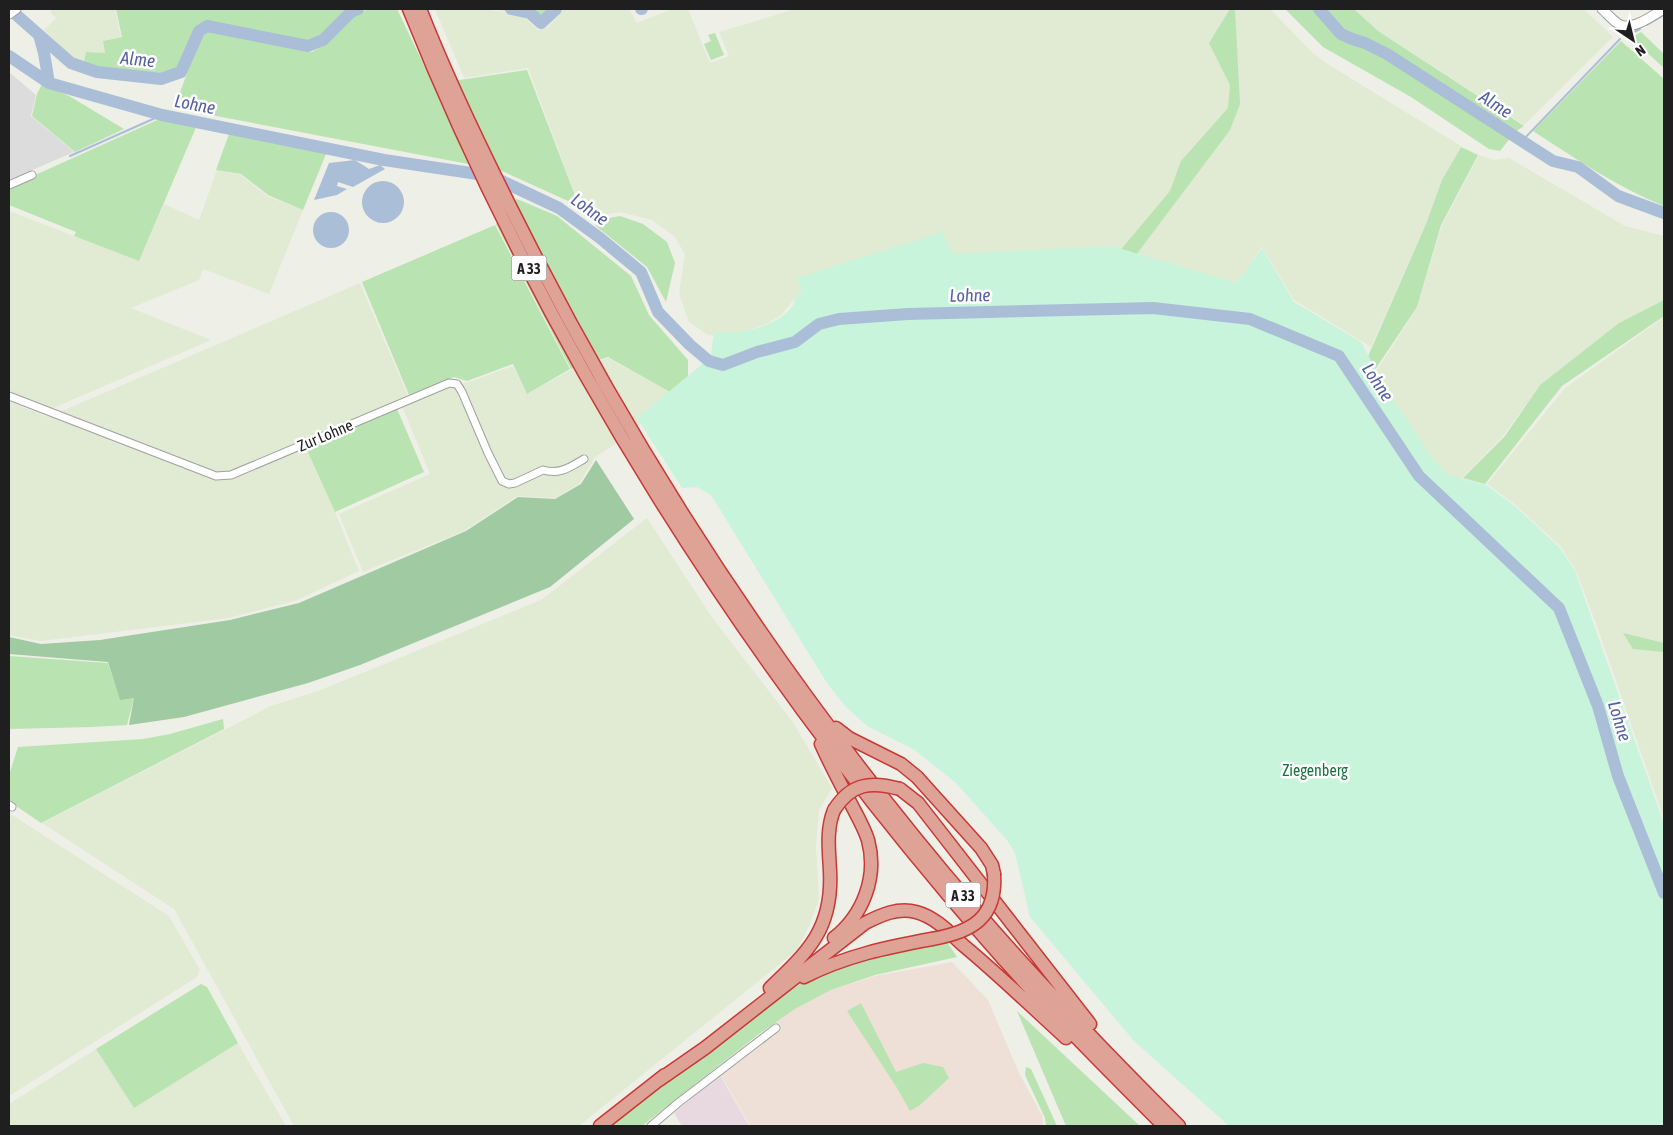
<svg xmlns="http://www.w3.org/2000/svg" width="1673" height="1135" font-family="'Asap Condensed',sans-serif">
<rect width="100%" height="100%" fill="#eeefe6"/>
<path fill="#dddcdc" d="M9 72 36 95 31 116 74 152 9 180Z"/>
<path fill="#eee0d7" d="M952 962 988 1000 1019 1073 1043 1117V1126H750L721 1075 778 1031 774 1024 795 1009 831 990 875 976Z"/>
<path fill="#e7d9df" d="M720 1075 749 1126H682L674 1113Z"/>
<path fill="#e1ebd3" d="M51 9H115L121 37 103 41 105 53 86 52 84 62 76 61 44 30 56 18 51 13Z
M435 9H480L521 14 538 30 548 27 564 9H629L637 23 672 9H688L710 63 729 56 719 32 795 9H1270L1313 53 1326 63 1461 146 1442 180 1426 224 1371 347 1294 300 1262 247 1232 289 802 290 781 315 767 324 727 337 708 335 689 322 679 294 685 254 674 236 652 220 620 212 598 216 579 206 528 68 464 78Z
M1354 9H1584L1613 37 1524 125 1378 31Z
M1479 155 1493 160 1509 158 1625 226 1664 236V300L1619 323 1540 385 1504 435 1450 490 1369 382 1417 308 1442 225Z
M217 170 241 175 267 196 303 210 269 294 203 269 199 280 131 308 211 340 51 409 9 392V211L139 261 164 204 199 220Z
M360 283 408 396 303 442 335 512 359 571 297 600 229 618 41 641 9 635V402L48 417Z
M1664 317V819L1598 629 1576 571 1561 547 1517 506 1487 484 1565 388Z
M608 358 668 391 673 399 614 445 595 457 579 484 555 498 517 496 464 531 363 572 339 514 430 474 402 406 447 387 472 381 513 366 527 394 571 370Z
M647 518 711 616 792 721 832 788 819 810 816 846 819 899 809 926 797 950 579 1126H294L174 909 42 823 271 706 318 691 541 600Z
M9 813 169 916 200 970 197 977 9 1096Z
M238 1043 286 1126H9V1104L96 1049 134 1108Z"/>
<path fill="#b9e3b1" d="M116 9H348L321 37 307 44 206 24 197 28 179 69 159 76 97 67 84 62 86 52 105 53 103 41 122 37Z
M369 9H397L433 84 527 70 579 206 500 170 174 108 202 34 208 31 312 52 326 44 354 15Z
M488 9H559L545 24 538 25 522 12Z
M1230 9H1235L1240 104 1230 130 1133 259H1113L1170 191 1181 161 1228 108 1230 85 1209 43Z
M1285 9H1354L1378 31 1524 126 1515 132 1500 151 1489 149 1411 97 1323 47Z
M1641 32 1664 54V68L1631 38Z
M715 33 724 55 711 60 704 44 711 41 708 35Z
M1621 41 1664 79V206C1617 187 1576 159 1533 131Z
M42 84 69 96 124 129 75 152 32 116 37 94Z
M164 117 197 125 139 261 74 236 76 232 9 205V193L13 185Z
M229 134 326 154 303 210 268 195 241 174 216 170Z
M1461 147 1478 155 1441 225 1417 307 1368 380 1362 370 1426 224 1442 180Z
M517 199 557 216 631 276 649 315 688 360V385L673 398 668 391 608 357 571 369 496 224Z
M620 216 643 224 667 242 675 263 666 302 647 267 596 226 598 220Z
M495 225 570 369 527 394 513 364 467 381 454 377 409 395 362 282Z
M1664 300V316L1562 386 1485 484 1463 478 1505 436 1540 385 1619 323Z
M397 409 424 472 335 512 306 448Z
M1623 633 1664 643V652L1633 649Z
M9 656 108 663 120 699 134 698 127 725 92 727 9 729Z
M223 719 224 729 41 823 9 801V775L18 747 143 739 170 734Z
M947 942 957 957 875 975 831 990 795 1009 759 1034 642 1126H608L764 1007 804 982 839 966 910 948Z
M201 984 207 987 238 1043 134 1108 96 1049Z
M861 1003 896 1072 923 1063 943 1067 949 1078 920 1105 910 1111 897 1088 847 1011Z
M1017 1011 1140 1126H1066Z
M1026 1067 1031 1069 1057 1126H1046L1045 1118 1025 1075Z"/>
<path fill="#9fcaa2" d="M596 460 634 519 550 587 360 665 308 683 184 717 129 725 134 698 120 700 108 662 9 654V637L41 644 100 640 230 620 299 603 466 531 518 497 555 499 581 484Z"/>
<path fill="#c8f4db" d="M942 232 953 254 1112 246 1236 283 1262 248 1294 302 1361 342 1388 392 1407 419 1431 457 1449 475 1486 485 1516 507 1560 548 1575 571 1664 824V1126H1229L1134 1041 1030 917 1015 853 1007 840 956 783 915 750 867 726 846 707 827 683 711 495 697 487 682 488 637 418 700 366 711 354 714 332C738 335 777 327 792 307 794 304 795 299 796 295L802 291 797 278Z"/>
<path fill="#abbed8" d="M355 160 369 169 380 165 385 169 353 187 338 182 337 186 347 189 337 195 314 200 329 163Z
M362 202a21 21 0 1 1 42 0a21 21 0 1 1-42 0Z
M313 230a18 18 0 1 1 36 0a18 18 0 1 1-36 0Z"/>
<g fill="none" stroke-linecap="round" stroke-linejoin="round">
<path stroke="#abbed8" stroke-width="2" d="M1647 25 1664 15
M1628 35 1640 29
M1522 141 1620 39
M70 156 162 115"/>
<path stroke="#abbed8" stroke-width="12" d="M12 9 13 12 71 63 97 72 161 79 181 72 199 31 207 26 308 46 323 40 351 12 358 9
M511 9 530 13 541 23 556 9
M641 9H642
M1319 9 1341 34 1352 39 1365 43 1387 54 1553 161 1578 167 1618 196 1664 213
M39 35 44 53 49 83
M9 56 49 83 162 115 384 160 491 176 559 208 600 238 641 272 658 312 690 345 709 361 723 365 757 352 795 342 819 324 839 319 908 314 1153 308 1250 319 1339 356 1419 476 1559 608 1598 706 1618 776 1664 893"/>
<defs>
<path id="minor" d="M9 185 32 175
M9 396 216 476 231 475 449 383 457 384 462 392 488 453 502 481 509 484 515 483 543 470C560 475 570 467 584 459
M9 805 12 807
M651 1126 678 1103 776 1028"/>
<path id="tertiary" d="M1602 9C1608 14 1616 25 1624 26 1638 27 1653 15 1664 9
M9 14 16 9"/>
<path id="motorway" d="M409 9C544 346 747 665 985 938 1042 1004 1103 1065 1164 1126
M420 9C449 83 484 155 520 226 643 471 795 699 973 907 1038 983 1108 1055 1179 1126
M836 728 849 738 901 764 917 777 981 848 992 865 994 874
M821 744C830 764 840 783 850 802 856 814 864 827 868 840 878 877 863 915 834 938
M900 789 918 803 1090 1024
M804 977C845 956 888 947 932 939
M770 988C809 951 833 928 830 871 829 850 826 830 834 810
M659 1080 705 1048 865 923C881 915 898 907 916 912 935 917 949 932 963 945 999 975 1032 1007 1066 1038
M600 1126 665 1075"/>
</defs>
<use href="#minor" stroke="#a0a0a0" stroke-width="9"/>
<use href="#tertiary" stroke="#a0a0a0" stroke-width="11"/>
<use href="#motorway" stroke="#c83837" stroke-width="15"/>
<use href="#minor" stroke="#fff" stroke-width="7"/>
<use href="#tertiary" stroke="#fff" stroke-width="9"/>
<use href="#motorway" stroke="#dea296" stroke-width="12"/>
<defs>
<path id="motorway-bridge" d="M834 810C851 783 871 781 900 789
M932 939C972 932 997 918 994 874"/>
</defs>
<use href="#motorway-bridge" stroke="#c83837" stroke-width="15" stroke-linecap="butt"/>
<use href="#motorway-bridge" stroke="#dea296" stroke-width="12"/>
</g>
<g text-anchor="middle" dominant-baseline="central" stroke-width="5" stroke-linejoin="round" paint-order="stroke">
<g fill="#fff" stroke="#626262" stroke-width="1">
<rect x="511.5" y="255.5" width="35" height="25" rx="4"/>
<rect x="945.5" y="882.5" width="35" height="25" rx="4"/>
</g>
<g font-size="15" font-weight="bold" fill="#1f1f1f">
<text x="529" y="268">A 33</text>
<text x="963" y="895">A 33</text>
</g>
<g font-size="16" fill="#1f1f1f" stroke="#fff">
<text transform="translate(325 435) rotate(-23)">Zur Lohne</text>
</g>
<g font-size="16" fill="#17733f" stroke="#fff">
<text x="1315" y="770">Ziegenberg</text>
</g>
<g font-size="18" font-style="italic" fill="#5561a5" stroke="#fff">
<text transform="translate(138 59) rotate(6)">Alme</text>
<text transform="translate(195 104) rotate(11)">Lohne</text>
<text transform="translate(1496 104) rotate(33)">Alme</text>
<text transform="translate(590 209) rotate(36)">Lohne</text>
<text transform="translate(970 295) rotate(-1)">Lohne</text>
<text transform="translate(1378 382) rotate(56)">Lohne</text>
<text transform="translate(1620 721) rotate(73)">Lohne</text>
</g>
</g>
<rect width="1673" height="1135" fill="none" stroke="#1f1f1f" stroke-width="20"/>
<g transform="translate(1633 40) rotate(145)" stroke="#ffffff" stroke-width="4" paint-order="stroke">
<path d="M0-4L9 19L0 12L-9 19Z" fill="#1f1f1f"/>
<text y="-8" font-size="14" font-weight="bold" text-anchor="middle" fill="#1f1f1f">N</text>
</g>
</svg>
